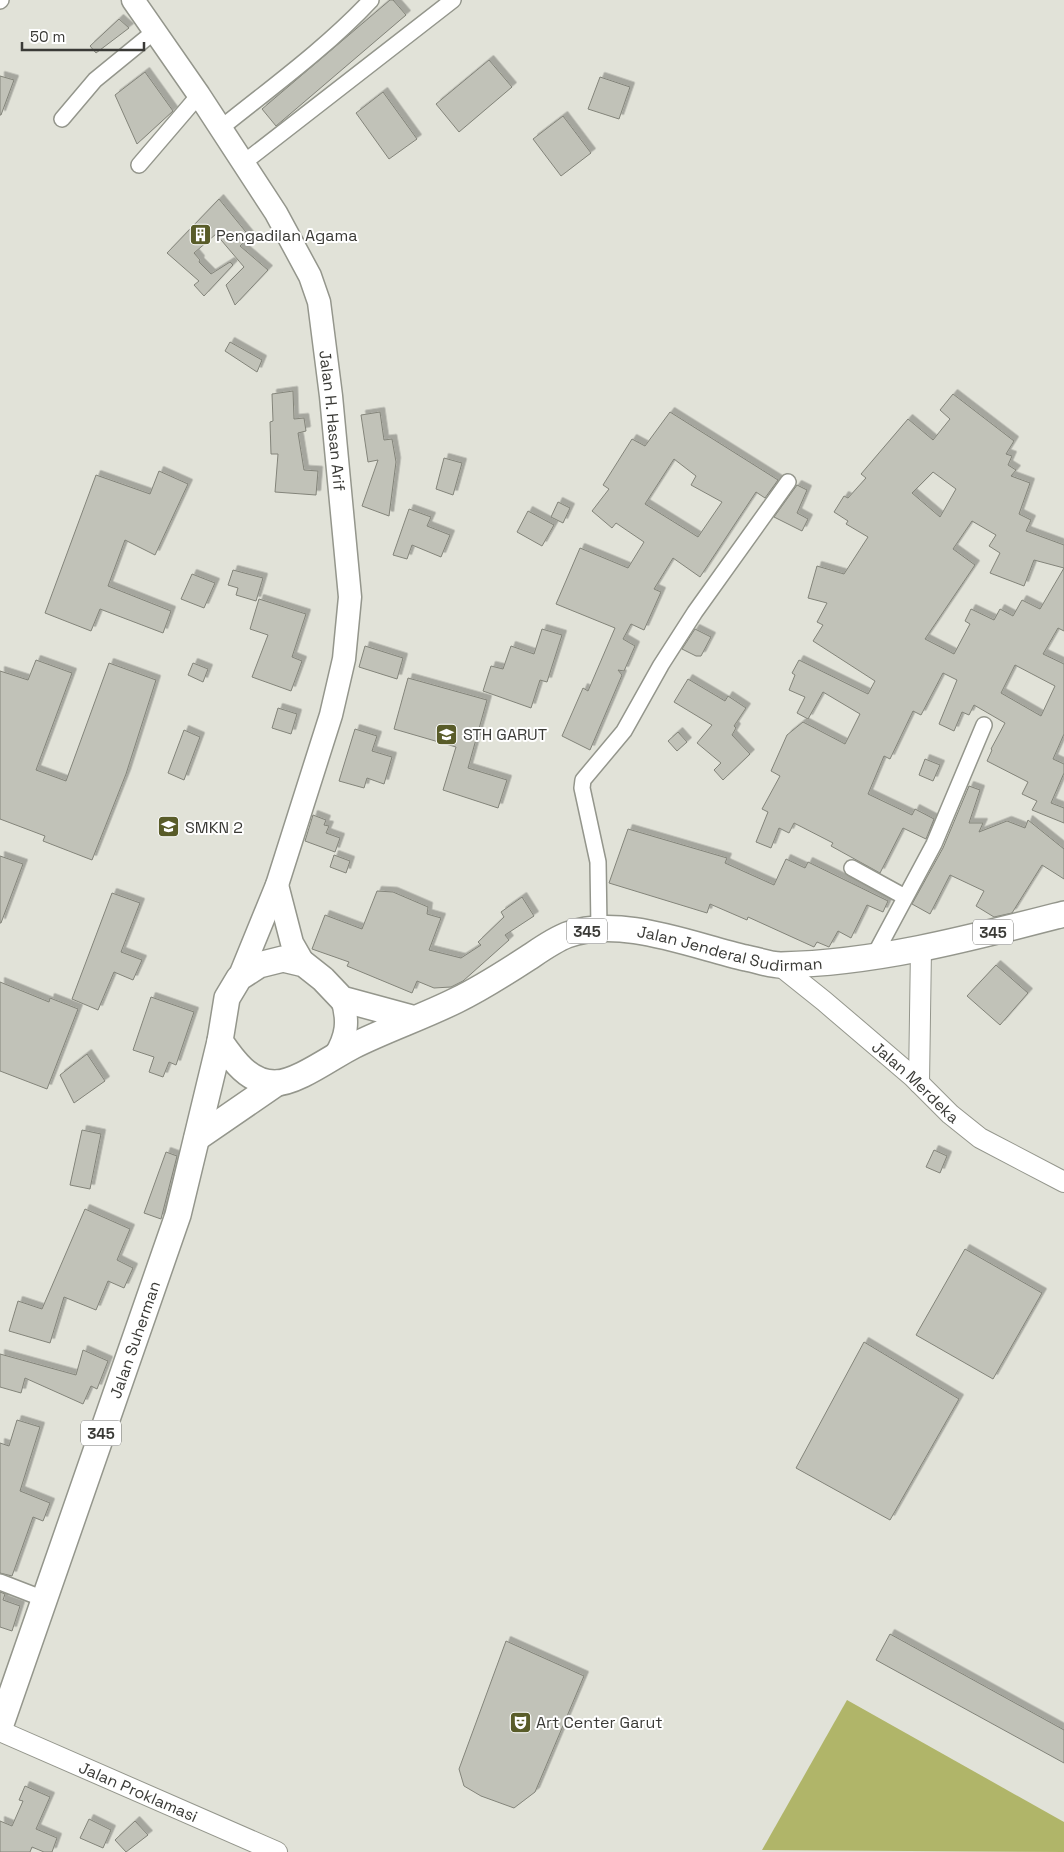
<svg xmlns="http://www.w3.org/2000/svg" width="1064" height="1852" font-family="'Space Grotesk',sans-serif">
<defs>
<filter id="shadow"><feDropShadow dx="4.5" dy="-4.5" stdDeviation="0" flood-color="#0004"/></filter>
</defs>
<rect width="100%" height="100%" fill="#e1e2d8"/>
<path fill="#b0b569" d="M847 1700 1064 1822V1852L762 1850Z"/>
<path fill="#c1c2b8" stroke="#83847a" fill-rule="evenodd" filter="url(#shadow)" d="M390 0H393L406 15 276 126 262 109Z
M119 19 129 28 96 53 90 46Z
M489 60 512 87 459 132 436 104Z
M145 72 173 111 137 144 115 95Z
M0 76 14 80 1 115H0Z
M600 77 630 87 619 119 588 109Z
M383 92 417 139 389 159 356 113Z
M563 116 591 153 561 176 533 139Z
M219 199 250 237 240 246 268 270 235 305 226 285 244 267 216 234 194 253 200 260 199 262 211 274 230 262 233 265 204 296 194 285 199 281 167 253Z
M230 342 262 360 257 372 225 351Z
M293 391 294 419 304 418 306 431 298 433 304 470 318 471 316 495 275 492 278 454H271L270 422 273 421 272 394Z
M953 394 1014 441 1006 454 1012 456 1008 465 1016 470 1011 476 1030 483 1019 514 1031 520 1026 531 1064 545V631L1058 628 1043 654 1064 664V734L1053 759 1064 764V773L1051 803 1064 808V823L1032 810 1037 801 1022 794 1028 782 987 761 992 750 991 749 1005 723 974 705 969 715 962 712 954 731 939 724 957 680 943 673 921 715 913 711 890 759 884 756 868 794 912 815 915 809 934 819 926 839 903 828 880 873 831 846 833 843 794 823 789 833 779 828 771 848 756 842 768 812 762 809 780 776 771 771 787 735 803 722 845 744 860 714 823 692 808 719 797 713 805 697 789 690 795 675 792 673 799 660 868 694 875 681 813 641 823 625 817 622 827 603 808 598 817 566 844 574 868 537 846 524 848 521 834 512 844 496 848 498 866 478 861 474 908 419 933 440 950 419 940 410ZM933 472 956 489 940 517 912 493ZM972 521 996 535 989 546 1000 553 990 573 1024 586 1034 560 1064 568 1040 609 1022 600 1013 616 1000 609 994 620 971 609 965 621 970 624 954 654 925 639 975 565 953 549ZM1015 665 1055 686 1041 716 1001 693Z
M380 412 384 440 392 439 396 462 389 516 362 506 378 460 368 462 361 415Z
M670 412 778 480 765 498 756 492 700 577 673 558 654 589 661 592 644 630 631 624 623 639 635 646 624 671 618 670 622 675 590 750 562 736 583 688 588 691 615 628 556 604 580 548 628 568 644 542 616 523 612 528 592 511 609 489 603 485 632 439 645 446ZM674 459 696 476 691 485 722 502 698 537 645 504Z
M444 458 462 463 453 495 436 489Z
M159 471 188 484 155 555 125 540 108 586 171 611 163 633 100 609 91 631 45 613 96 475 150 494Z
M797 485 807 490 797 513 808 519 802 531 774 517Z
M558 502 570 508 563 523 551 517Z
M409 509 431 517 427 526 450 535 441 557 412 545 407 559 393 555Z
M528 511 554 525 542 546 517 532Z
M233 570 263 578 256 601 236 595 238 588 228 585Z
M192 574 215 583 204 608 181 599Z
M259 599 306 614 292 657 302 661 291 691 252 677 268 635 250 629Z
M542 629 562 635 547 682 540 680 531 708 483 691 491 666 503 669 511 646 534 654Z
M695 629 711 637 701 656H696L682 649Z
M365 646 403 658 397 679 359 667Z
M36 660 72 673 36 770 66 781 109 663 156 680 126 774 92 860 43 841 45 836 0 819V671L28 680Z
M193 663 208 669 203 682 188 675Z
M408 678 487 700 468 768 507 780 498 808 443 790 456 747 394 729Z
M688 679 725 701 728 696 746 708 734 726 736 728 732 735 750 754 723 780 714 770 721 763 697 743 712 725 674 702Z
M278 708 297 714 291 734 272 728Z
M355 729 377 736 372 751 392 757 384 784 367 778 364 788 339 781Z
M184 730 200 737 184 780 168 773Z
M678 732 687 742 677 751 668 741Z
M925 759 940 765 933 781 919 775Z
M969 786 980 790 969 823H983L979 832 1007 821 1025 828 1028 820 1064 849V879L1042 865 1012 913 994 917 976 906 984 891 950 875 930 914 912 904 943 848Z
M313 815 326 820 324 825 329 826 326 833 340 838 335 852 305 841Z
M628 829 727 858 725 863 774 885 786 859 805 868 808 862 888 901 883 912 867 905 851 938 838 931 829 947 817 942 814 947 748 917 747 920 710 904 707 913 609 883Z
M334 855 350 861 346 873 330 867Z
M0 856 23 864 1 923H0Z
M377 891 393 892 428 907 427 914 441 918 429 950 461 958 481 945 478 942 504 917 501 912 522 897 534 916 505 935 509 940 463 981 451 987 434 988 417 981 412 993 347 966 349 962 312 949 325 915 362 929Z
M112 893 140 903 121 952 142 960 133 980 114 972 98 1010 72 999Z
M996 965 1028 993 1000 1025 967 996Z
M0 982 49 1002 50 998 78 1009 47 1089 0 1071Z
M151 997 194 1012 176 1065 169 1062 163 1077 149 1072 154 1057 133 1050Z
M87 1054 105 1081 74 1103 60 1075Z
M82 1130 101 1134 90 1189 70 1185Z
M934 1150 947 1156 940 1173 926 1167Z
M166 1152 177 1156 161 1219 144 1213Z
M85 1209 130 1229 117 1260 133 1268 124 1288 108 1281 96 1310 64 1297 50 1343 9 1331 18 1301 42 1309Z
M965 1249 1042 1293 993 1379 916 1335Z
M864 1342 959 1399 890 1520 796 1468Z
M83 1350 108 1361 97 1389 91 1386 83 1404 25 1378 21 1393 0 1387V1354L76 1375Z
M17 1420 40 1427 20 1491 50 1503 43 1521 33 1517 12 1576 0 1573V1443L9 1446Z
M0 1592 5 1594 3 1600 20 1606 12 1631 0 1627Z
M890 1634 1064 1730V1763L876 1660Z
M506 1641 584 1676 535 1792 514 1808 481 1796 464 1786 459 1769Z
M25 1786 50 1797 36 1829 57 1838 52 1852H44L32 1847 30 1852H0V1821L12 1826 23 1801 19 1800Z
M89 1819 111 1830 103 1848 80 1838Z
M135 1821 148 1835 126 1852 115 1840Z"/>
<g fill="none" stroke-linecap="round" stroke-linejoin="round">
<defs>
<path id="minor" d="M0 1 1 0
M62 119 95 80 155 31
M221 128C272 87 326 48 371 0
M242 164 453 0
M139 165 199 95
M852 868 905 897
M599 928 598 862 582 788 583 780 624 731 661 665 695 612 788 482
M874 956 934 844 984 725
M0 1582 44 1599"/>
<g id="tertiary">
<path id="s1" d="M779 965 824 1001 913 1077 950 1114 980 1138 1064 1182"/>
<path d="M919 1083 921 948"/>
<path id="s2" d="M0 1731 277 1852"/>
</g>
<g id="secondary">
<path id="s3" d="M133 0 199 95 276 213 310 276 319 302 331 396 350 597 344 659 331 715 277 885 239 978"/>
<path d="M277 885 292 943 304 964"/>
<path d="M335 1056C347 1036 349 1021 342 999"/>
</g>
<g id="primary">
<path id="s4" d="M412 1018 342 999 323 979 304 964 283 959 259 965 239 978 227 998 220 1041C233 1060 249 1083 275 1083 297 1083 333 1056 353 1046 387 1029 423 1017 457 1000 482 988 505 973 528 958 540 950 554 940 567 935 620 915 693 946 746 958 757 960 770 965 781 965 877 963 971 938 1064 914"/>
<path d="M197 1138 277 1083"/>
<path id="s5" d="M0 1727 178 1215 220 1041"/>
</g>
</defs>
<use href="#minor" stroke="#94968c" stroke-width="18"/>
<use href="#tertiary" stroke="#94968c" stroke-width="22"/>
<use href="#secondary" stroke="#94968c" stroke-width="25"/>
<use href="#primary" stroke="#94968c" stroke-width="28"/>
<use href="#minor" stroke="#fff" stroke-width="15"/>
<use href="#tertiary" stroke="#fff" stroke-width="20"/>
<use href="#secondary" stroke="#fff" stroke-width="22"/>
<use href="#primary" stroke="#fff" stroke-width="25"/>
</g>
<defs>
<symbol id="building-square" viewBox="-11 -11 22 22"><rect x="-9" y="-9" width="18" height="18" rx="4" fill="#595c29" stroke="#fff"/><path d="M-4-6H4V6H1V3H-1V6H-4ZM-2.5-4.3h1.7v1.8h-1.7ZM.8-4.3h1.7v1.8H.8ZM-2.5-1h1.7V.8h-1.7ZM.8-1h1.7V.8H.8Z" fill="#fff"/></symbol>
<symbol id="university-square" viewBox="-11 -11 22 22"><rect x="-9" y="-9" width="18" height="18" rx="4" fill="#595c29" stroke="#fff"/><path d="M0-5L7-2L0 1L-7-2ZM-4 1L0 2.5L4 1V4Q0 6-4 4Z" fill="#fff"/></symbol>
<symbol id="school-square" viewBox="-11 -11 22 22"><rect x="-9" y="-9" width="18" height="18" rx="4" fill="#595c29" stroke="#fff"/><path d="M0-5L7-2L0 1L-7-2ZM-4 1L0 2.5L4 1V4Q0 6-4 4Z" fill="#fff"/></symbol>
<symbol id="theatre-square" viewBox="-11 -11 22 22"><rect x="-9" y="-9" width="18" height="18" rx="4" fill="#595c29" stroke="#fff"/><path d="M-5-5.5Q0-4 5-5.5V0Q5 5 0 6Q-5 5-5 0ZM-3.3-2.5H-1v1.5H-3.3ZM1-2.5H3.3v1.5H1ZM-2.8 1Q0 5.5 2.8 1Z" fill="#fff"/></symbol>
</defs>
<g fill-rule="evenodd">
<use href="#building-square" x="188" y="222" width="25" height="25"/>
<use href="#university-square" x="434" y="722" width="25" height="25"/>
<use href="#school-square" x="156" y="814" width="25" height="25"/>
<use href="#theatre-square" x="508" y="1710" width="25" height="25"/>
</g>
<g text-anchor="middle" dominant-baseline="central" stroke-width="4" stroke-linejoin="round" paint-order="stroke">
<g fill="#fff" stroke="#757572" stroke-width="1">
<rect x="567" y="918.5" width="40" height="25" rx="4"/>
<rect x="973" y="919.5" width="40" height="25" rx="4"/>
<rect x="81" y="1420.5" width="40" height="25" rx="4"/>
</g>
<g font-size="15" font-weight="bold" fill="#3a3a36">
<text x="587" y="931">345</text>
<text x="993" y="932">345</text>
<text x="101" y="1433">345</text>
</g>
<g font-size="16" fill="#3a3a36" stroke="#fff" text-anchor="start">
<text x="216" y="235">Pengadilan Agama</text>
<text x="463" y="734">STH GARUT</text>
<text x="185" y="827">SMKN 2</text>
<text x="536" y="1722">Art Center Garut</text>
</g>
<g font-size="16" fill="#3a3a36" stroke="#fff">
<text stroke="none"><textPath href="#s3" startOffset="475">Jalan H. Hasan Arif</textPath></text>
<text stroke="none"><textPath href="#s4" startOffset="828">Jalan Jenderal Sudirman</textPath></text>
<text stroke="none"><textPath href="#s1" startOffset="180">Jalan Merdeka</textPath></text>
<text stroke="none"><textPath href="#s5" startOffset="410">Jalan Suherman</textPath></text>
<text stroke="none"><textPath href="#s2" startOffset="151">Jalan Proklamasi</textPath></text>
</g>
</g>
<path d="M22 42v8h122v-8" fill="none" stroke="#3a3a36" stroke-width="2.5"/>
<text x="30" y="42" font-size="15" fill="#3a3a36" stroke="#ffffff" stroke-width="4" paint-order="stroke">50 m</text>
</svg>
